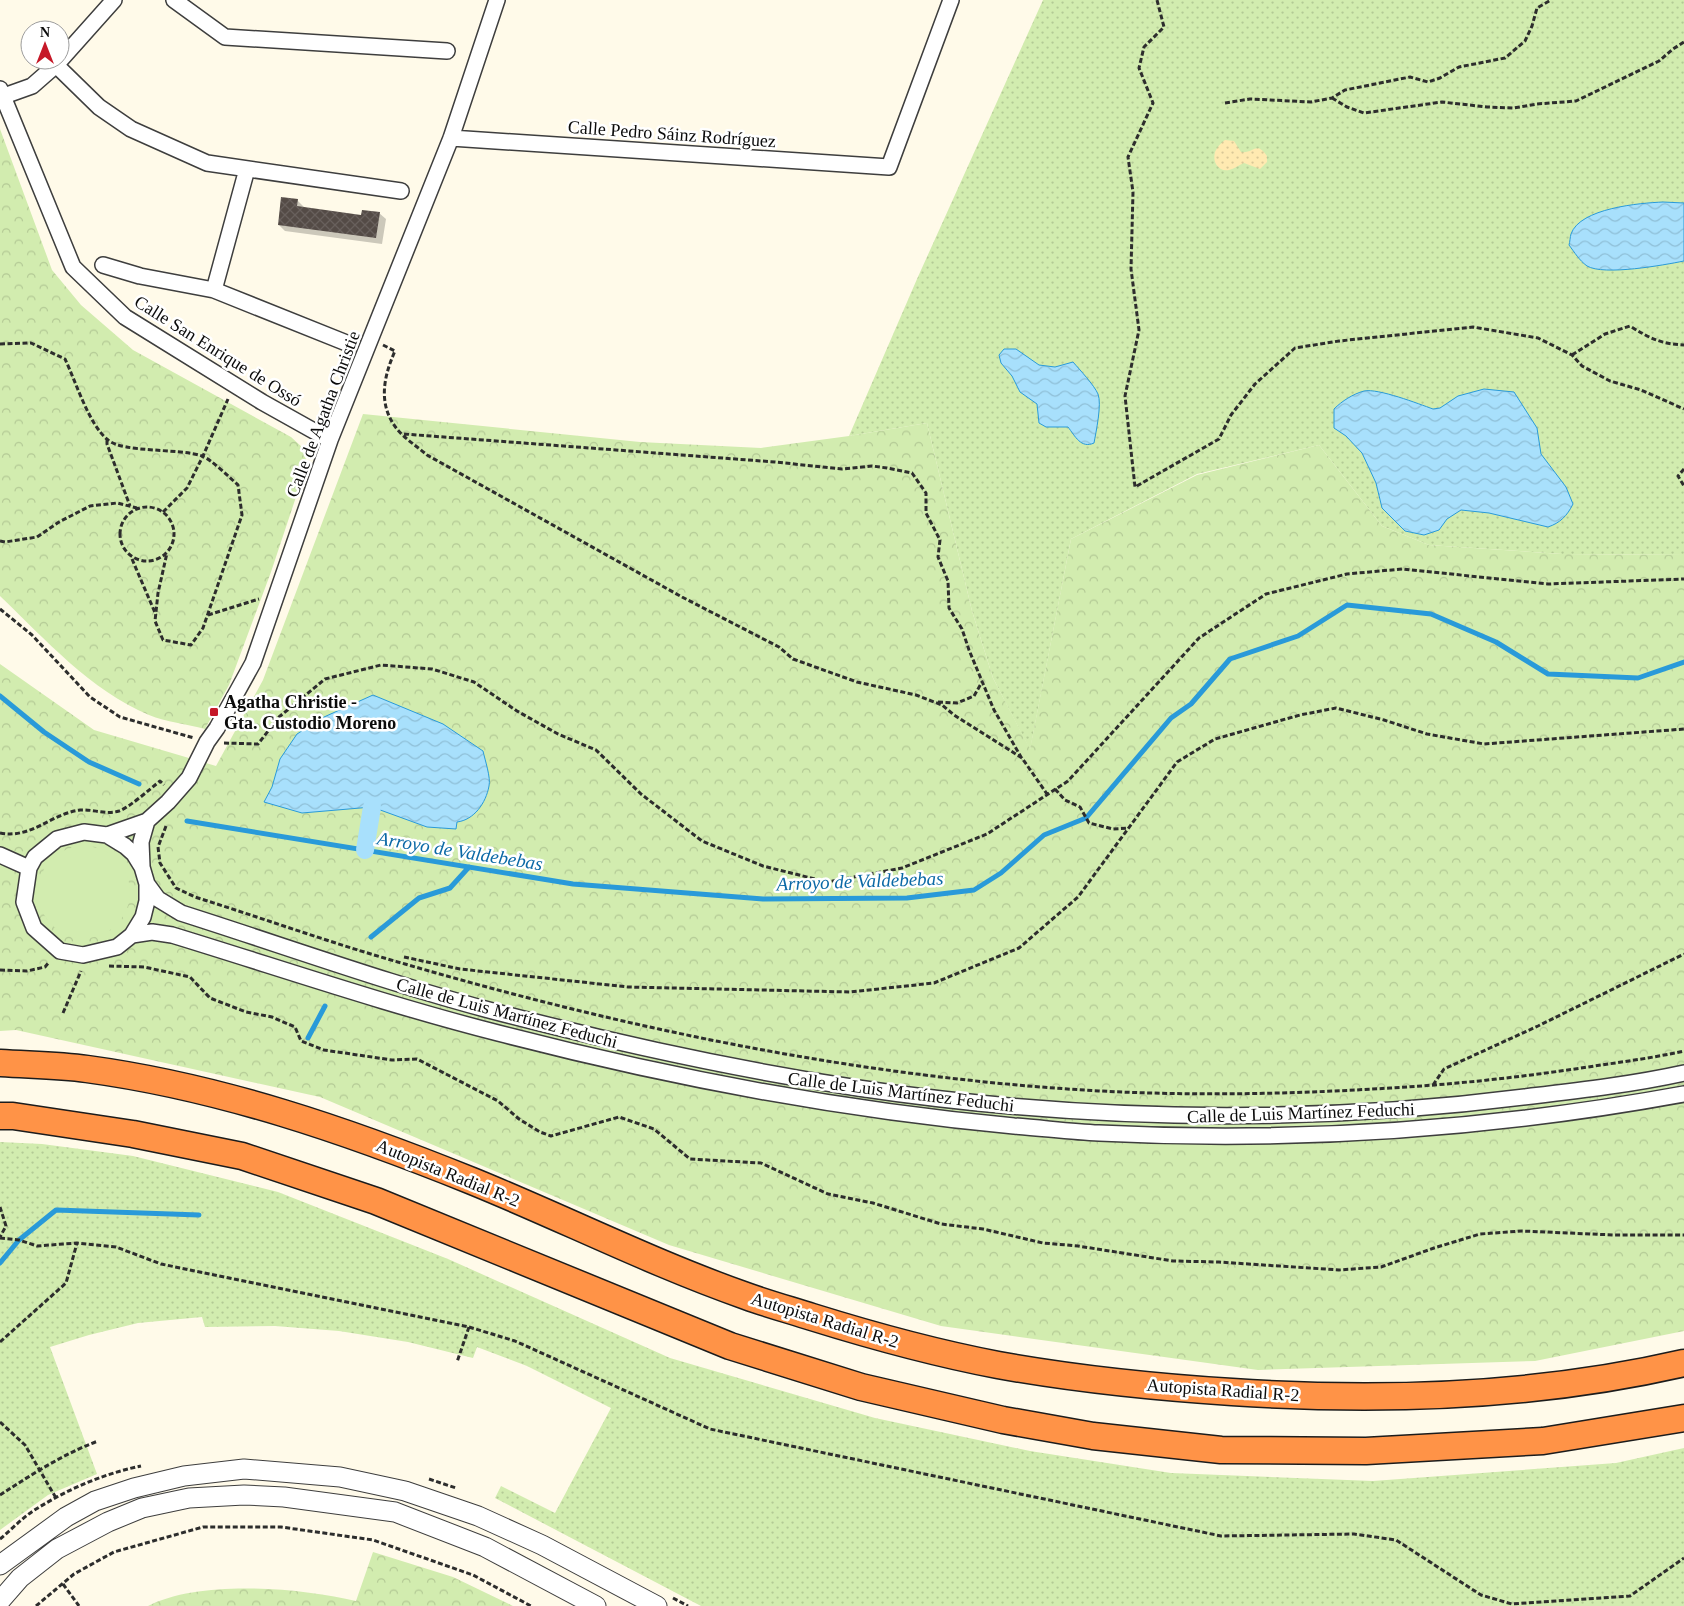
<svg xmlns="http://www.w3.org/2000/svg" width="1684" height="1606" font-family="Georgia,serif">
<defs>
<pattern id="grass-dots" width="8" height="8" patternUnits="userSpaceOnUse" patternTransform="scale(1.25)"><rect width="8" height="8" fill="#d2ecaf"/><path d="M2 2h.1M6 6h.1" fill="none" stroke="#b3c995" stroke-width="1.8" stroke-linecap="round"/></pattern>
<pattern id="sand-dots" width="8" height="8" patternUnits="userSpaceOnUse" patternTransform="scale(1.25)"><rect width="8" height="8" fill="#ffeab1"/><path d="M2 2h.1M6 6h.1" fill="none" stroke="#d9c797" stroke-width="1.8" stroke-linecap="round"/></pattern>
<pattern id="park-crowns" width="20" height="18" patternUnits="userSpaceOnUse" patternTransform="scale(1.25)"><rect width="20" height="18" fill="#d2ecaf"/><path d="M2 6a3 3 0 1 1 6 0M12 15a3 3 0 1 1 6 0" fill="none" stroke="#b3c995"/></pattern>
<pattern id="water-waves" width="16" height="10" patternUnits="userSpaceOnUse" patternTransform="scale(1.25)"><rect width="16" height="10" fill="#a8e0fc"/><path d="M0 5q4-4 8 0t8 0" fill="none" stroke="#8fbfd7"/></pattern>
<pattern id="building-cross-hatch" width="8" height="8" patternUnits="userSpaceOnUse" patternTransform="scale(1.25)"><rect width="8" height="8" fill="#544b46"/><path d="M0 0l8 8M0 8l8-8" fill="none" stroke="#68605c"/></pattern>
</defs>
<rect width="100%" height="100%" fill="#fffae9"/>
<path fill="url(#grass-dots)" d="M1043 0H1684V555L1562 554 1429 545 1382 526 1319 445 1197 474 1071 539 1030 750 993 678 972 611 927 423 849 436 917 279Z
M0 1142 42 1144 133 1156 278 1192 448 1259 670 1358 875 1418 1030 1451 1171 1473 1373 1481 1616 1463 1684 1448V1606H701L495 1498 501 1486 555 1513 611 1408 527 1366 477 1347 473 1358 408 1342 339 1331 275 1326 205 1327 202 1317 138 1323 89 1335 50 1347 97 1474 48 1495 0 1530Z"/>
<path fill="url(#sand-dots)" d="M1225 140 1234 141 1241 152C1254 154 1256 140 1267 156V162L1260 169 1244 163C1239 165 1234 169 1229 170 1219 172 1212 163 1215 152 1217 147 1221 143 1225 140Z"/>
<path fill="url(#park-crowns)" d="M0 129 52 270 81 305 133 350 291 437 303 448 307 464 271 572 229 685 205 729C187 724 166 722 149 715 90 690 46 640 0 596Z
M363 414 640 442 761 448 849 436 927 423 972 611 993 678 1030 749 1071 539 1197 475 1319 445 1382 526 1429 545 1562 554 1684 555V1331L1535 1361 1258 1370 941 1326 669 1245 320 1097 16 1030 0 1031V664L94 730 216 766 263 680Z
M373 1552 453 1577 513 1606H148C200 1579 301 1588 356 1601Z"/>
<path fill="#d2ecaf" d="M38 892a46 46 0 1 1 92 0a46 46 0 1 1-92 0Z"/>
<path fill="url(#water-waves)" stroke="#299ad9" d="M1663 202 1684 203V261C1664 265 1604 276 1587 266 1579 260 1575 253 1569 245 1570 242 1570 237 1571 234 1580 208 1640 203 1663 202Z
M1004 349H1016L1039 365 1055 367 1073 362C1080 370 1094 385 1098 394 1102 404 1096 432 1094 443 1081 449 1075 436 1068 427H1046L1039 423 1037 404 1020 392 1012 376 1001 363 999 355Z
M1484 389 1514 392 1537 428 1541 454 1566 487 1573 504C1567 516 1560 523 1548 527L1489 513 1461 510 1447 519 1439 530 1424 535 1405 531 1382 508 1376 483 1362 453 1346 436 1334 428V409C1342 401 1353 394 1364 391 1378 388 1419 404 1433 409L1440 408 1458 396Z
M373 695 443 724 483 751C485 760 491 778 489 786 486 803 474 820 457 822L456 829 427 827 372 807 302 813 264 802 272 787 280 759 297 734 324 717Z"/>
<path fill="#0003" d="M297 200 304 207 303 208 362 217 379 213 386 219 382 244 285 231 279 225Z"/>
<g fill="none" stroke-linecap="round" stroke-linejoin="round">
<path stroke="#299ad9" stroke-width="5" d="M0 696 44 732 89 762 139 784
M187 821 573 884 763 899 907 898 974 890 1001 873 1044 835 1086 818 1171 718 1191 704 1230 659 1298 636 1347 605 1431 614 1496 642 1548 674 1638 678 1684 662
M371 937 419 898 450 888 469 867
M308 1038 325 1006
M0 1263 19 1240 56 1210 199 1215"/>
<path stroke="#a8e0fc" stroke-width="18" d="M365 850 372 807"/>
</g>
<path fill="url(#building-cross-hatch)" d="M281 197 298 199 297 206 361 215 362 210 380 212 376 238 278 225Z"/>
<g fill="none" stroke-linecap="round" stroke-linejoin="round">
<defs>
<path id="minor" d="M174 0 225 37 447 51
M56 65 99 107 131 129 207 163 401 191
M0 89 73 267 125 317 262 402 330 440
M4 96 32 86 56 65 114 0
M451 138 889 167 951 0
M103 265 140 276 214 290 349 344
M214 290 247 169
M84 832 107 835 125 846 134 854 142 867 147 884V901L143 917 132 935 117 947 83 955 60 951 34 928 24 902 29 868 35 857 57 839Z
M107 835 147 821 168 802 189 778 207 742 217 728 253 663 330 440 451 138 497 0
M0 855 29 868
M142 866 141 842 147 821
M147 884 158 899 181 913C288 947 395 986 504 1014 620 1044 739 1070 858 1088 1080 1121 1309 1125 1532 1096 1583 1090 1634 1084 1684 1073
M132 935 152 932 172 935C280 968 388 1005 498 1033 667 1077 840 1110 1014 1126 1043 1128 1071 1132 1099 1133 1293 1143 1493 1129 1684 1094"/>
<path id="tertiary" d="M0 1565 66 1517 95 1501 134 1488 184 1476 244 1469 340 1477 405 1491 478 1516 542 1545 657 1606
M0 1601 20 1578 57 1549 108 1522 142 1508 189 1498 244 1495 284 1497 395 1512 485 1547 596 1606"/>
<path id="motorway" d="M0 1063C29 1065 58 1065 87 1069 220 1087 348 1131 472 1181 563 1218 652 1263 746 1296 768 1304 790 1310 812 1317 873 1336 935 1353 998 1365 1076 1379 1154 1387 1232 1392 1383 1402 1537 1397 1684 1363
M0 1116H13L133 1134 242 1156 376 1201 730 1346 861 1387 1003 1420 1093 1436 1221 1450 1366 1451 1543 1441 1684 1418"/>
</defs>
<use href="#minor" stroke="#3e3e3e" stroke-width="18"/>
<use href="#tertiary" stroke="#3e3e3e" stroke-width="21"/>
<use href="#motorway" stroke="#1c1c1c" stroke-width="29"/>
<path stroke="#2d2d2d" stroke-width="3" stroke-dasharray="5 2.5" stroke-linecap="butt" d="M1157 0 1164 27 1144 47 1139 68 1153 103 1128 157 1133 192 1131 269 1139 330 1125 396 1135 487 1219 439 1231 415 1255 384 1295 348 1339 341 1473 327 1538 338 1572 355 1582 366 1610 381 1641 390 1684 409
M1332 98 1347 107 1364 113 1442 102 1487 107 1514 108 1537 104 1576 101 1659 61 1673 49 1684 42
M1225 103 1250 99 1311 102 1332 98 1345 90 1410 77 1428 82 1440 78 1459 67 1505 58 1525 41 1532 26 1537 8 1551 0
M0 344 31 343 65 359C76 382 89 425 108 440 123 453 179 448 202 456 211 459 230 478 238 485L242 515 203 628 191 645 163 640 155 621 158 593 167 553
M383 345 395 351C383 378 378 405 397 429 405 439 418 447 427 455L682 597 779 647 793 659 857 682 916 695 942 705 954 715 1022 758 1047 794
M1572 355 1605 334 1630 326C1649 338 1661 344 1684 345
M404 434 775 462 842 469 872 466 887 468 912 473 926 493V513L940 540 938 557 948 581 949 608 962 629 969 650 994 710 1021 757
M107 440V444L130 506
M1684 469 1678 476 1684 486
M120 534a27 27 0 1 1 54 0a27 27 0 1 1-54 0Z
M163 512 187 488 203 456 228 399
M0 541 5 542 37 537 59 522 90 506 117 503 137 508
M132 559 156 615
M0 609 32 635 90 697 120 717 194 738
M208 615 259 599
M938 702 957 703 974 696 982 682
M224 743 258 744 279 717 325 679 381 665 432 669 474 682 517 711 558 734 596 750 641 794 702 841 763 866 827 882 902 868 987 834 1068 781 1199 638 1266 594 1347 574 1402 569 1548 584 1684 579
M1055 789 1065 800 1080 807 1089 823 1113 829 1128 828
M166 826 158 847 160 863 176 888 195 897C265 919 334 944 405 964 631 1030 865 1078 1100 1091 1196 1096 1294 1094 1390 1088 1461 1084 1531 1076 1601 1065 1629 1061 1657 1057 1684 1051
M0 833C32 839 50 814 80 810 93 809 106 815 119 811 130 807 150 789 160 781L164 785
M404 957 460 969 628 987 850 992 934 983 1019 948 1078 897 1177 762 1215 739 1300 715 1336 708 1384 720 1427 734 1484 744 1684 729
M109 966 144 967 190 977 210 998 246 1012 272 1017 295 1027 301 1041 324 1050 392 1060 417 1059 498 1101 519 1119 540 1132 551 1136 619 1117 654 1129 690 1159 761 1163 828 1194 873 1203 941 1224 983 1229 1043 1243 1078 1246 1173 1261 1219 1262 1339 1270 1381 1267 1434 1248 1480 1234 1522 1231 1614 1235H1684
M0 970 27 971 45 967 49 962
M63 1013 81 971
M1433 1085 1444 1069 1538 1026 1684 954
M0 1207 6 1226 0 1237
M0 1238 19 1240 37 1246 77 1243 116 1247 161 1264 469 1327 457 1362
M469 1327 515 1341 710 1429 1221 1536 1354 1534 1396 1540 1481 1595 1512 1604 1630 1596 1684 1558
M0 1342 66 1283 77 1243
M0 1422 25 1445 56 1498
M429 1479 456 1488
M0 1495C31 1475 63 1454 98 1441
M0 1539C11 1530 21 1519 33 1511 66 1490 102 1474 141 1466
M63 1584 79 1606
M673 1598 688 1606
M36 1606 74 1574 114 1552 203 1527H281L373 1540 473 1575 531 1606"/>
<use href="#minor" stroke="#fff" stroke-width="15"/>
<use href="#tertiary" stroke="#fff" stroke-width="19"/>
<use href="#motorway" stroke="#ff9347" stroke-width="26"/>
</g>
<rect fill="#c61828" stroke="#fff" stroke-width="2" x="209" y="707" width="10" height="10" rx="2.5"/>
<g text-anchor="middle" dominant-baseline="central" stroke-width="5" stroke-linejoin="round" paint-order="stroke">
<g font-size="18" fill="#0b0b0b" stroke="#fff">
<text transform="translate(672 134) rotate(4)">Calle Pedro Sáinz Rodríguez</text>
<text transform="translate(218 351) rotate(32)">Calle San Enrique de Ossó</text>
<text transform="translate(323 414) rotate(-69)">Calle de Agatha Christie</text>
<text transform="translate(507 1013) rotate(15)">Calle de Luis Martínez Feduchi</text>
<text transform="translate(901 1092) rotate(7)">Calle de Luis Martínez Feduchi</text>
<text transform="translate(1301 1113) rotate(-2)">Calle de Luis Martínez Feduchi</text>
<text transform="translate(448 1173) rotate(22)">Autopista Radial R-2</text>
<text transform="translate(825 1320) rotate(17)">Autopista Radial R-2</text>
<text transform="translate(1223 1390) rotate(4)">Autopista Radial R-2</text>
</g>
<g font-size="18" font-weight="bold" fill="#0b0b0b" stroke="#fff" text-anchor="start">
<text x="224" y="702">Agatha Christie -<tspan x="224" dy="21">Gta. Custodio Moreno</tspan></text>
</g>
<g font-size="19" font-style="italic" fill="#0b69a6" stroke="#fff">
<text transform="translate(460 851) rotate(9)">Arroyo de Valdebebas</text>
<text transform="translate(860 881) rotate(-2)">Arroyo de Valdebebas</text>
</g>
</g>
<g transform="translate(45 45)"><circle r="24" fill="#ffffff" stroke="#9d9d9d"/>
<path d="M0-4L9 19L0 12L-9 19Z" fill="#c61828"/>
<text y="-8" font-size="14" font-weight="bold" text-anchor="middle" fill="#0b0b0b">N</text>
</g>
</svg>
